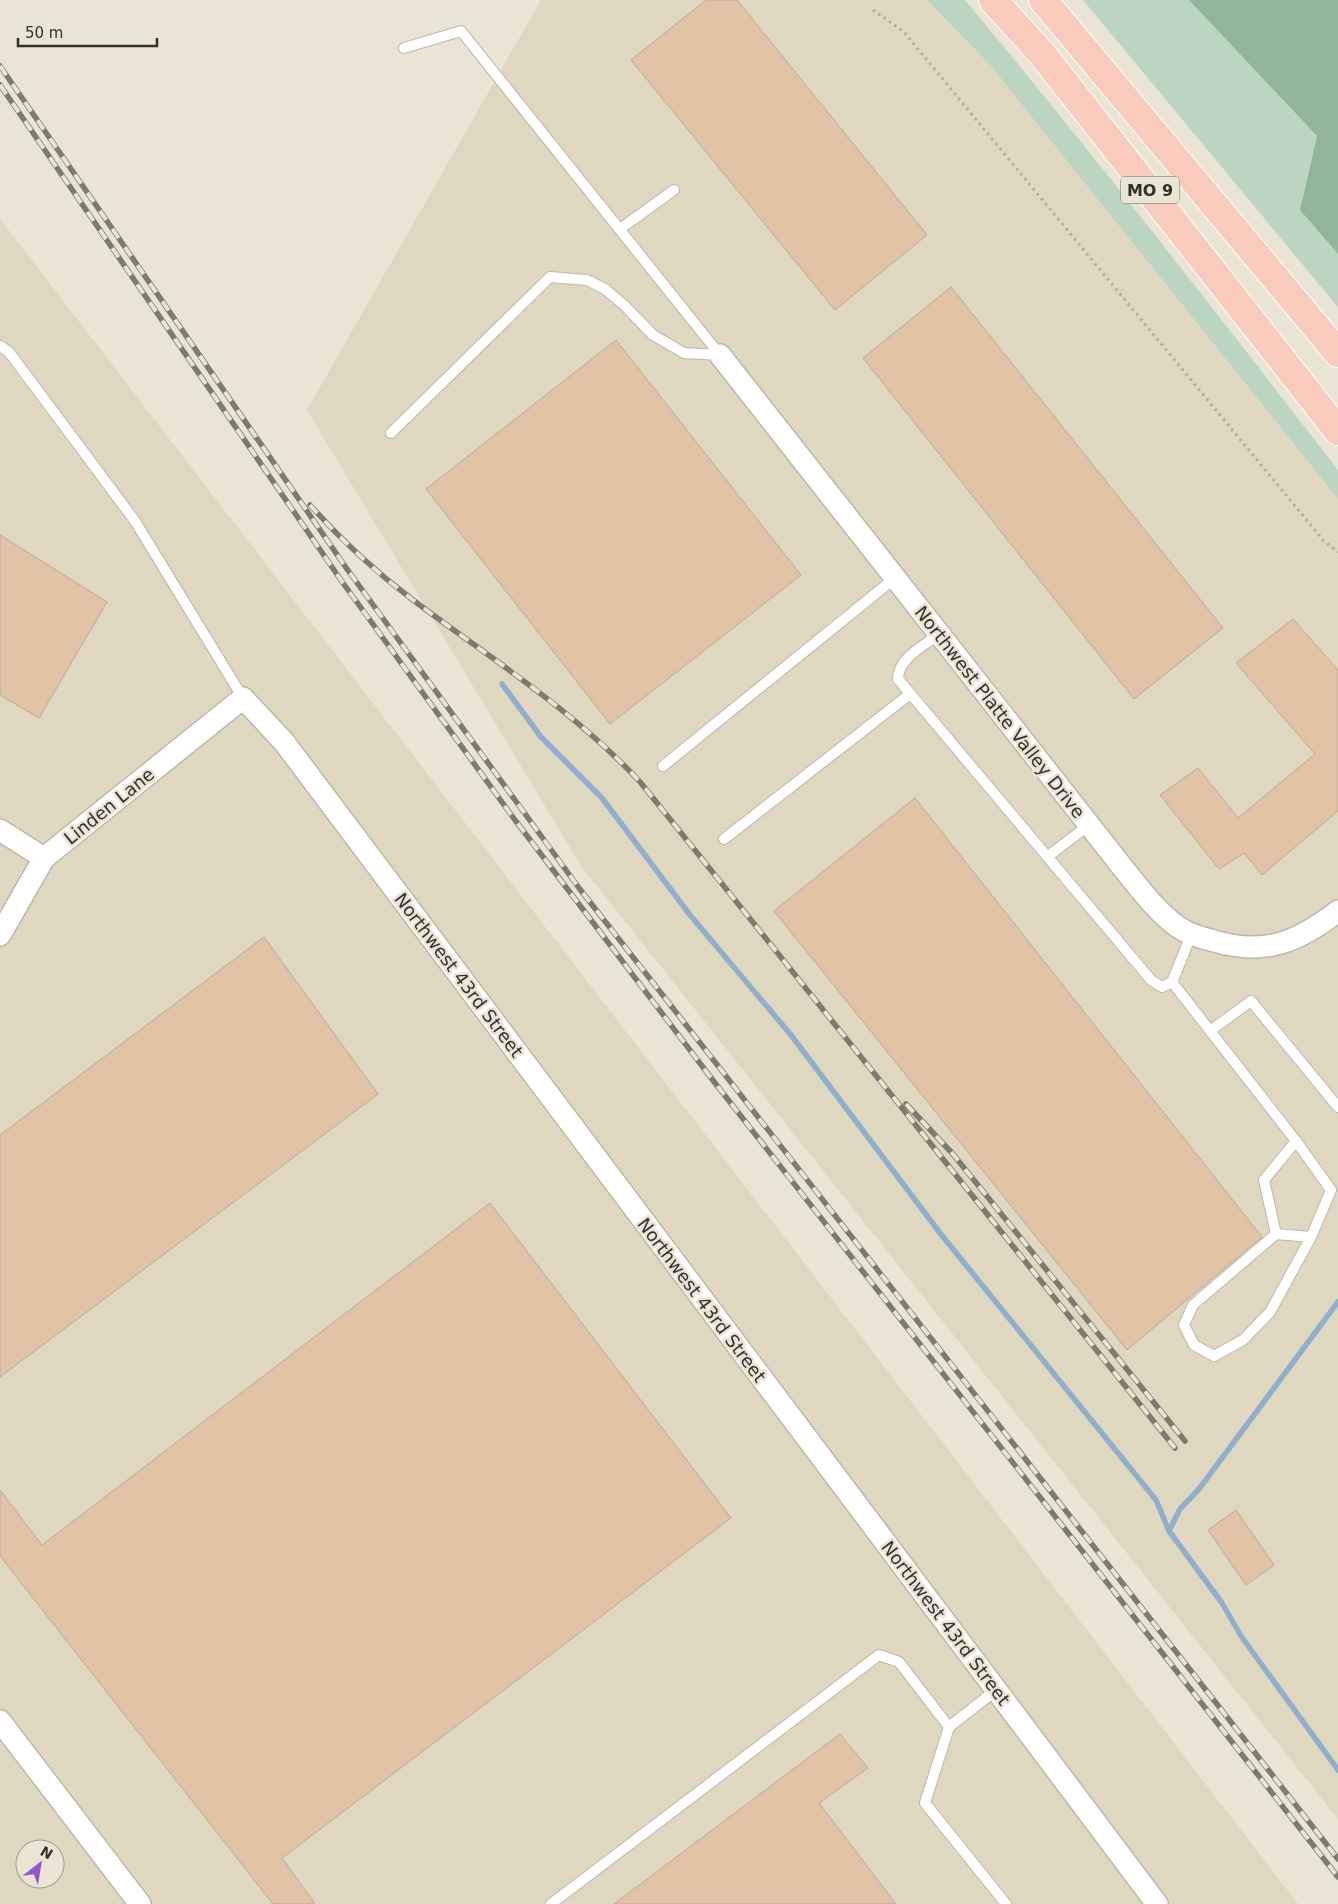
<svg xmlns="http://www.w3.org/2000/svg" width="1338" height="1904" font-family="'DejaVu Sans',sans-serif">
<rect width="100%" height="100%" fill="#eae4d4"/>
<path fill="#e0d7c0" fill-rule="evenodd" d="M541 0H927L991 66 1338 499V1819L581 866 307 410Z
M0 219 1298 1904H0ZM25 1849H55V1879H25Z"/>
<path fill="#bbd5c1" d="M927 0H965C1093 154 1216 312 1338 470V499L991 66Z
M1083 0H1189L1317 136 1300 210 1338 254V307Z"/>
<path fill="#92b499" d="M1189 0H1338V254L1300 210 1317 136Z"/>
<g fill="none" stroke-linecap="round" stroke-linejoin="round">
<path stroke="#90afcb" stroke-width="5.5" d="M502 684 541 737 602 798 690 915 791 1035 940 1233 1156 1500 1169 1531 1222 1603 1241 1636 1338 1770
M1169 1531 1180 1509 1199 1489 1338 1302"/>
</g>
<path fill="#e2c3a5" stroke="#b7aa9f" d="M706 0H737L927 235 835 310 631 60Z
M951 287 1223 628 1134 699 863 358Z
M616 340 801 575 610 724 426 489Z
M0 535 107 602 39 718 0 695Z
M1293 619 1338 670V811L1262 875 1244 853 1219 869 1160 795 1198 768 1238 818 1315 754 1236 663Z
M915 798 1262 1237 1127 1350 774 911Z
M264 937 378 1094 0 1377V1135Z
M490 1203 731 1518 282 1858 315 1904H273L0 1556V1490L42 1545Z
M1236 1510 1274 1565 1246 1585 1208 1530Z
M840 1734 868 1768 819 1803 896 1904H614Z"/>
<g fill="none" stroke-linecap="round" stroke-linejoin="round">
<defs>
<path id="service" d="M404 48 461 31 720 355
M620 229 674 190
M0 346 9 352 135 521 243 698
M391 433 550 277 587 280 605 289 624 305 653 335 684 353 720 355
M939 634C924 646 898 658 898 679L1151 980 1162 987 1172 982 1192 933
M663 766 895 578
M724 839 910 694
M1047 857 1089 825
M1172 982 1296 1141 1331 1190 1311 1237 1270 1312 1243 1340 1214 1356 1194 1345 1184 1325 1193 1305 1276 1234 1264 1180 1296 1141
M1210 1031 1251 1001 1338 1107
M1276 1234 1311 1237
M949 1727 996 1690
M551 1904 879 1655 899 1662 949 1727 925 1803 1006 1904"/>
<path id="minor" d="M720 355 1123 868C1140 889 1156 911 1178 927 1188 934 1202 938 1214 941 1265 956 1298 942 1338 911
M0 830 44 858
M0 935 44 858 243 698 284 742 1157 1904
M0 1721 140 1904"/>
<path id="primary" d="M993 0 1042 54 1338 431
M1043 0 1338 353"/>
</defs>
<use href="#service" stroke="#beb8a9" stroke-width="12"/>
<use href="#minor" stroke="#beb8a9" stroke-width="24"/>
<use href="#primary" stroke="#fff" stroke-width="30"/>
<path stroke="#b3aea1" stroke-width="3" stroke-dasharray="2.5 4" stroke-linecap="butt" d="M873 10 903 31 1324 541 1338 552"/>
<use href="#service" stroke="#fff" stroke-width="10"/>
<use href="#minor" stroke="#fff" stroke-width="21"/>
<use href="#primary" stroke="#f8cbbd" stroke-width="28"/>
<defs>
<path id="rail" d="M0 66 347 569 579 888 1338 1859
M0 85 343 583 515 820 715 1083 1338 1877
M310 505C341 540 376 572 413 600 491 659 575 711 641 783L1175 1448
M906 1104 952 1153 1185 1441"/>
</defs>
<use href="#rail" stroke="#7d7a70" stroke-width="5.5"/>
<use href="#rail" stroke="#eae4d4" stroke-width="4" stroke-dasharray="11" stroke-linecap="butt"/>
</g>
<g text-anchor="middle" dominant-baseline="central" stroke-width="5" stroke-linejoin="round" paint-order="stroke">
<rect fill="#eae4d4" stroke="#6a675e" stroke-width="1" x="1121" y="176.5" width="58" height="27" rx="4"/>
<g font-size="16" font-weight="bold" fill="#33312b">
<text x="1150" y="190">MO 9</text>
</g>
<g font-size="18" fill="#33312b" stroke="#eae4d4">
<text transform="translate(1000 712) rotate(52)">Northwest Platte Valley Drive</text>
<text transform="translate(109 806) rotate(-39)">Linden Lane</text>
<text transform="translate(459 975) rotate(53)">Northwest 43rd Street</text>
<text transform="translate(702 1300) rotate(53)">Northwest 43rd Street</text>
<text transform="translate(946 1623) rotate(53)">Northwest 43rd Street</text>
</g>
</g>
<g transform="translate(40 1864) rotate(31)"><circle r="24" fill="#eae4d4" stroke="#a19c90"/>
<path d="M0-4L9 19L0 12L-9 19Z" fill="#9256cc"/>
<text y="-8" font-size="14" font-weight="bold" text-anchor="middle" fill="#33312b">N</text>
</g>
<path d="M18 38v8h139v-8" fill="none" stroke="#33312b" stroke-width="2.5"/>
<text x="25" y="38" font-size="15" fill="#33312b" stroke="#eae4d4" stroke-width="4" paint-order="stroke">50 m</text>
</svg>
